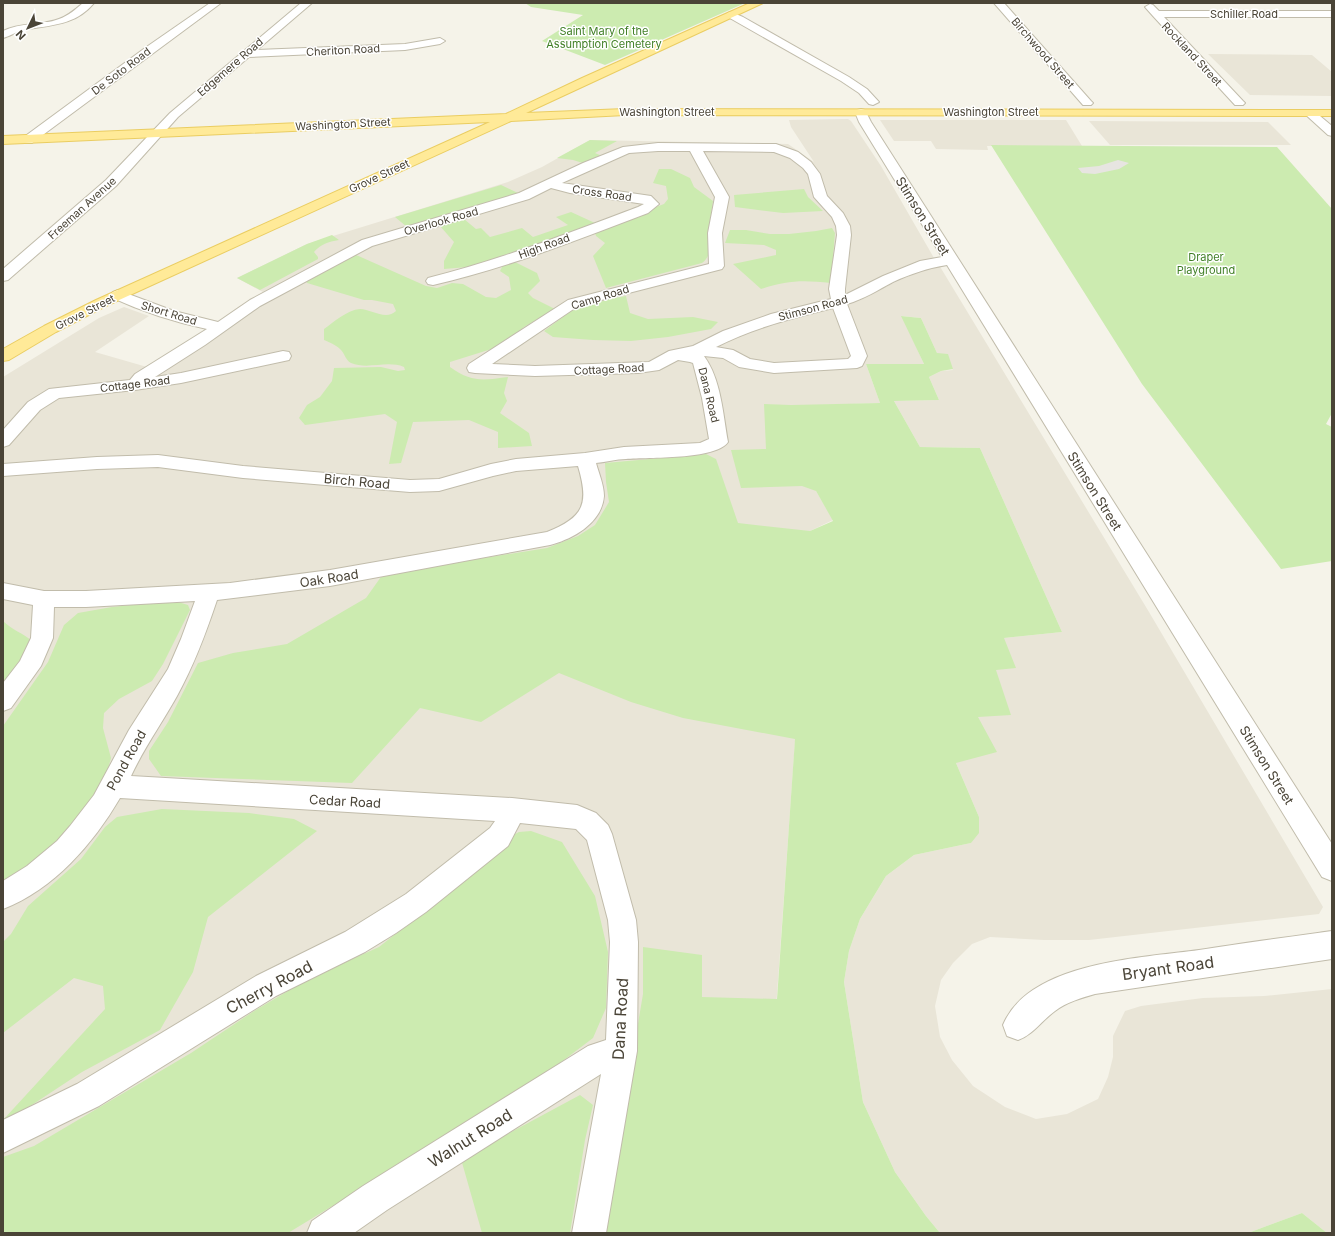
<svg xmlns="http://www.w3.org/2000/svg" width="1335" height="1236" font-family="Inter,sans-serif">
<rect width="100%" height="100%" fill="#f5f3e9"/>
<path fill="#e9e5d7" d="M1208 54 1312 55 1332 72V96L1250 95Z
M848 119 851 121 881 166 934 258 881 280 885 287 927 268 939 265 1149 612 1323 907 1319 914 1089 940H1044L990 937 972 944 953 963 941 980 935 1006 940 1037 952 1060 973 1086 1005 1107 1036 1119 1067 1114 1098 1099 1108 1077 1113 1057V1036L1125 1011 1141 1006 1203 998 1264 996 1332 989V1233H1327L1302 1213 1248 1233H940L926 1216 895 1172 863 1102 844 982 849 951 860 919 886 876 914 855 971 843 979 817 956 763 978 716 996 670 1004 638 1062 632 980 448 920 447 894 401 939 400 929 377 941 371 953 370 937 353 921 318 902 316 924 364H866L880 403 791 406 816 491 833 520 810 531 760 1233H3V377L99 318 124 307 149 316 95 352 147 367 197 336 238 307 263 292 237 278 307 244 508 182 542 167 590 140 788 144 814 162 791 127 789 120Z
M880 120H1066L1082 146H987L988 150 936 149 931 141H894Z
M1089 121 1268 122 1291 145H1110Z"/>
<path fill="#ccebb0" d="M525 3H745L605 65 542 41 583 15 531 7Z
M590 140 617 141 595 153 602 156 586 164 573 160 557 158Z
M991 145 1277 147 1332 209V413L1326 424 1332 427V561L1281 569 1142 384Z
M659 169H671L690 178 694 187 713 201C712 208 711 214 710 221 710 234 714 255 702 263L606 288 593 256 605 243 596 236 594 230 664 204 668 199 666 186 653 183Z
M501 185 520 194 407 227 395 217Z
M804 189 808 197 823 211 783 213 735 207 734 195Z
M571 212 595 223 565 235 468 267 444 269V261L454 242 440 226 464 219 476 229 481 228 490 237 522 228 533 237 568 225 556 217Z
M832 228 835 233 831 283C803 280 788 280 761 289L733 264 776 255V250L764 245 725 243 730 230H746L770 234H789L816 231Z
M332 235 339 240C328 242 321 244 314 252L318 257V259L260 290 237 278 307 244Z
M354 254 426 286 437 288 452 283 463 284 486 297 496 298 511 290 509 277 500 271 503 265 513 261 537 273 540 281 528 293 533 298 555 309 524 327 498 347 450 362V367C472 383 484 380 508 377L504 393 507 401 500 413 529 433 532 446 498 448V432L469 420 413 422 401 463 389 464 397 422 385 414 305 425 299 418 307 405 320 397 332 381 334 368 381 367 398 371 405 370 404 367C387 360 368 370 351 363 345 360 345 353 340 349 336 345 329 342 324 340V329C334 322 347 310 360 309 371 309 386 321 396 311L393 304 372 300H364L307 283 306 281Z
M626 296 630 313 648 319 693 317 718 322 711 329 668 337 631 341 593 340 553 337 544 331 571 311 609 299Z
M901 316 921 318 937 353 948 354 953 369 941 371 929 377 939 400 894 401 920 447 980 448 1062 632 1004 638 1016 668 996 670 1011 715 978 717 997 752 956 763 979 817V833L971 843 914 855 886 876 860 919 849 951 844 982 863 1102 895 1172 926 1216 940 1233H603L643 994V947L702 955V997L777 999 795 739 683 718 631 702 559 673 481 722 420 708 352 783 161 776 149 759V751L168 722 198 663 233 653 287 644 366 598 383 574 547 548 578 536 595 525 609 502 606 482 605 463 706 454 716 459 738 523 810 531 833 521 816 491 802 486 741 488 731 450 766 449 764 404 791 405 880 403 866 364H924Z
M168 601 178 602 188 605 190 610 163 664 152 681 119 699 104 713 103 728 111 758 103 787 69 831 38 858 3 882V726L48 662 64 625 78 613 112 607Z
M3 621C12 630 23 633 32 641L3 689Z
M162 809 249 813 294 819 317 831 208 917 193 972 160 1030 82 1072 3 1124V1120L105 1009 103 986 74 978 3 1033V942L11 934 28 906 81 859 105 827 117 817Z
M531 831 562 842 595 896 608 952 606 1008 593 1038 560 1063 446 1137 288 1233H3V1157L34 1146 191 1053 254 1011 310 978 379 947 457 885 507 838 519 832Z
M580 1095 593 1105 585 1140 570 1233H482L461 1159Z
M1302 1213 1327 1233H1248Z"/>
<path fill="#e7e5e1" d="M1118 160 1129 163 1119 169 1095 174 1082 173 1078 168 1099 166Z"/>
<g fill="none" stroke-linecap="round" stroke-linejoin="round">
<defs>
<path id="minor" d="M83 3H94C75 26 50 25 23 30 16 32 10 36 3 38V31C21 22 41 26 59 19 68 16 76 9 83 3Z
M210 3H221L32 143H24L22 140 24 137 145 48Z
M301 3H312L257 50 405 44 440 38 445 41 440 44 405 50 249 57 178 117 116 186 8 280 3 281V269L106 180 170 113Z
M994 3H1004L1091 101 1093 103 1091 105H1083Z
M1150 4 1153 5 1159 11H1332V17H1164L1243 101 1245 103 1243 105H1235L1153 16 1145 7Z
M731 12 743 17 849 77 867 89 879 102 873 105 869 104 859 93 841 81 728 17 726 15 728 13Z
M861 109 865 110 871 122 1332 844V881L1322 877 947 265C928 268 910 274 893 282 878 290 864 299 847 304L867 356 862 366 857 368 774 373 739 367 723 358 704 356C721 379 723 414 728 442 716 460 648 457 626 459 616 459 606 462 596 463 599 474 604 485 604 496 602 523 573 539 550 545L330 586 217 600C206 633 194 665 177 696 162 723 144 748 131 776L512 798 577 805 596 813 608 825 612 834 636 920 638 942 637 1051 606 1233H572L601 1074 387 1210 354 1233H307L312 1221 363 1186 588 1046 606 1040 610 942 608 920 587 840 576 829 520 823 508 846 426 912 396 933 365 952 276 996 99 1106 3 1153V1120L77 1084 256 976 345 932 406 894 490 828 495 821 120 798C93 844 54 889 3 909V881L27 866 57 841 70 826 94 795 129 730 168 669 181 639 195 601 86 607H54L53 638 41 666 11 708 3 711V683L20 661 31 638 33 605 3 599V583L44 591H86L230 583 330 570 547 532C585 517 589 503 578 466L516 471 493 476 439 491 410 492 243 478 158 467 97 469 3 476V464L97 457 158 455 243 466 410 480 439 479 491 464 516 459 585 453 624 447 700 443 709 439 702 398 693 363 690 362 678 360 659 370 638 373 535 376 475 373 469 372 467 368 469 364 568 300 709 264 708 233 715 197 690 151H658L629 153 562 183 651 196 659 204 648 213C577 240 507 268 433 285L428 284 426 281 428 278C500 260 569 233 638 207L644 204 570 193 551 188 529 199 372 246 260 306 205 345 155 377 181 373 283 351 289 352 291 356 289 360 181 383 135 390 59 398 40 410 9 445 3 447V430L28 402 49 389 130 380 135 374 207 329C175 322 143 312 113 298L110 295 113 292 118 290 123 292 174 311 218 322 250 300 362 240 519 193 583 163 623 147 658 143 776 144 798 152 811 162 820 174 827 196 843 213 850 226 851 235 845 289V295L883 276 920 261 942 257 859 122 855 112 857 110ZM703 151 774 152 790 158 803 168 808 174 814 197 832 217 836 226 837 235 829 289 831 299 771 314 723 331 693 346 669 351 649 362 535 366 492 364 578 306 722 269 724 266 722 233 729 197ZM833 308 851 356 848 359 774 363 750 359 733 350 716 347C753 328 793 318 833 308Z
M1310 110 1314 111 1332 126V136L1328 135 1306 115 1304 113 1306 111Z
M1332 931V959L1095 994C1081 998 1067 1002 1055 1011 1041 1021 1034 1034 1018 1040L1007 1036 1003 1025C1029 962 1141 958 1199 950 1243 943 1288 937 1332 931Z"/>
<path id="major" d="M750 3H763L526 113 625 109 1332 110V116L625 115 511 121 106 306 56 332 9 360 3 361V349L44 326 96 300 490 122 3 144V136L506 114 582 78Z"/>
</defs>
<use href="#minor" stroke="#c1bcab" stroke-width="2"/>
<use href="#major" stroke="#eacd62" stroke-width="2"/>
<use href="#minor" fill="#fff" fill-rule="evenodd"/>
<use href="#major" fill="#ffea98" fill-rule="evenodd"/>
</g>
<g text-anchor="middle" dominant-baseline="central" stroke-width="3" stroke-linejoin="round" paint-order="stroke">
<g font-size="11" fill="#4a4437" stroke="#fff">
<text x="1244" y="14">Schiller Road</text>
<text transform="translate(343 50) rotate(-3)">Cheriton Road</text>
<text transform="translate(1043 53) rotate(49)">Birchwood Street</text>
<text transform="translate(1192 54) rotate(47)">Rockland Street</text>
<text transform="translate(230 67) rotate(-41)">Edgemere Road</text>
<text transform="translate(121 71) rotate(-37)">De Soto Road</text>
<text x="667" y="112">Washington Street</text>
<text x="991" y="112">Washington Street</text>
<text transform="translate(343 124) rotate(-3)">Washington Street</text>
<text transform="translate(379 176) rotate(-25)">Grove Street</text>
<text transform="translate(602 193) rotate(8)">Cross Road</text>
<text transform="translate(82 208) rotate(-42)">Freeman Avenue</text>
<text transform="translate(441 221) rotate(-16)">Overlook Road</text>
<text transform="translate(544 246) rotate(-20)">High Road</text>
<text transform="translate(600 297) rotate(-17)">Camp Road</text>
<text transform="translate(813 308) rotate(-15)">Stimson Road</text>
<text transform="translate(85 312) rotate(-27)">Grove Street</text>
<text transform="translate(169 313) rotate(17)">Short Road</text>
<text transform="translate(609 369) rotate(-3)">Cottage Road</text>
<text transform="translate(135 384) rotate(-7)">Cottage Road</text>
<text transform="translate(709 395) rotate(76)">Dana Road</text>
</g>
<g font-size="11" fill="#407f26" stroke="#fff">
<text x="604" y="31">Saint Mary of the<tspan x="604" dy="13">Assumption Cemetery</tspan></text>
<text x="1206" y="257">Draper<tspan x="1206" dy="13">Playground</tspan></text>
</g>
<g font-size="13" fill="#4a4437" stroke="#fff">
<text transform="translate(923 216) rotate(58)">Stimson Street</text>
<text transform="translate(357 481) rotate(5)">Birch Road</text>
<text transform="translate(1095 491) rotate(58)">Stimson Street</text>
<text transform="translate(329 578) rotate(-9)">Oak Road</text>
<text transform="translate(126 760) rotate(-61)">Pond Road</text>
<text transform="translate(1267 765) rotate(58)">Stimson Street</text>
<text transform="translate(345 801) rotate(3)">Cedar Road</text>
</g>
<g font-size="16" fill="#4a4437" stroke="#fff">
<text transform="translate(1168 968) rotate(-8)">Bryant Road</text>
<text transform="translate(269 987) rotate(-28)">Cherry Road</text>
<text transform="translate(620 1019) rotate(-87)">Dana Road</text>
<text transform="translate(470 1138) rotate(-32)">Walnut Road</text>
</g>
</g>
<rect width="1335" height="1236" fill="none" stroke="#4a4437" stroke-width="8"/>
<g transform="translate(28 28) rotate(227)" stroke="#ffffff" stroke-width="3" paint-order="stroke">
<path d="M0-3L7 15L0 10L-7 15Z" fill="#4a4437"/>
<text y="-6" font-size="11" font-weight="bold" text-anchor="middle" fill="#4a4437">N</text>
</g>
</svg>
